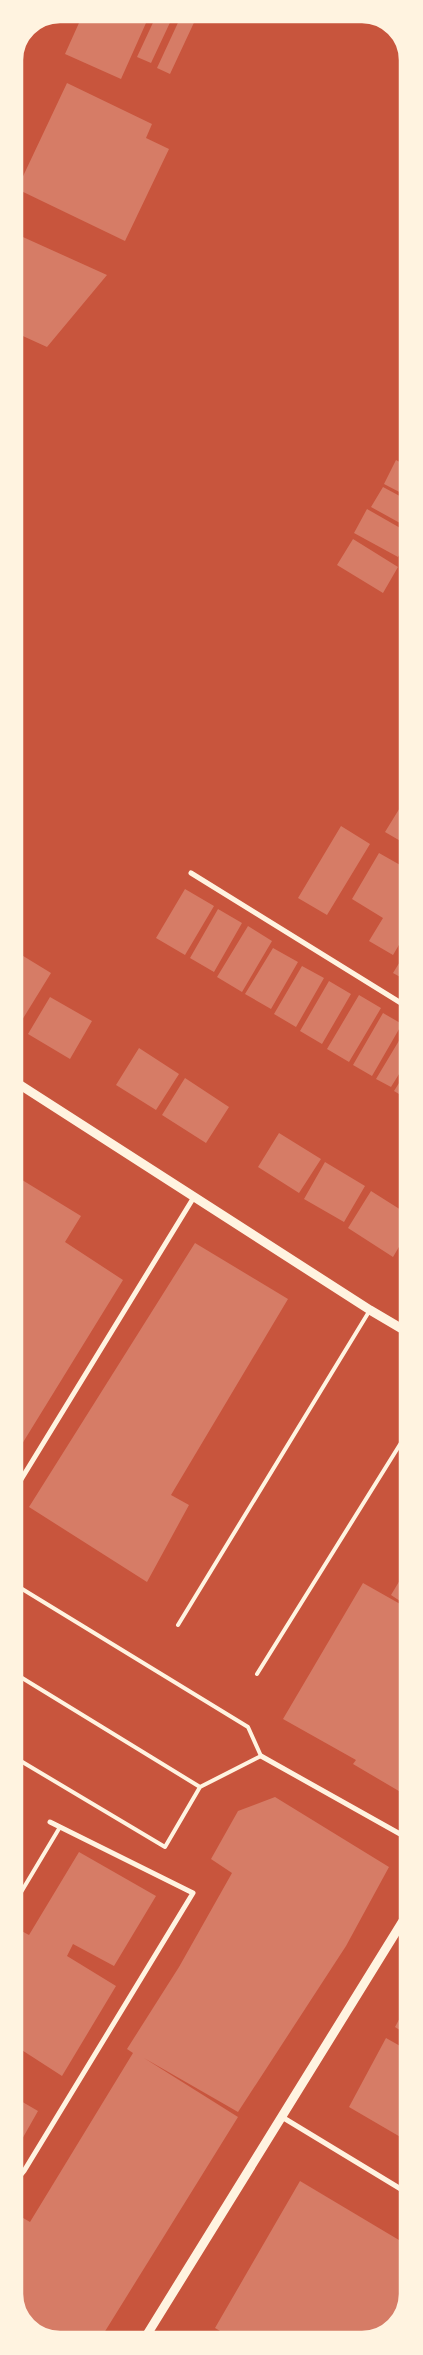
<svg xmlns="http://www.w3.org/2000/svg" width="423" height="2355" font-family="Jost,sans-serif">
<rect width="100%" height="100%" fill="#c8553d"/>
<path fill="#d67c66" d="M83 14H150L121 79 65 54Z
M157 14H174L151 63 137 57Z
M182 14H198L170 74 157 68Z
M67 83 152 124 146 138 169 149 125 241 17 189Z
M14 233 107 275 47 347 14 332Z
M409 441V460L401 455Z
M396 460 409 467V497L384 484Z
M383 487 409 501V528L371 507Z
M367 509 409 533V539L398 557 354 533Z
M353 539 398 567 383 593 337 565Z
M409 582V605L399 598Z
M409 793V846L385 832Z
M341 826 370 844 327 915 298 898Z
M379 853 409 870V928L393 955 369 941 383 918 352 899Z
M185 889 214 906 185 955 156 938Z
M218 909 242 923 214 972 190 958Z
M248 926 272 941 242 992 217 977Z
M409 947V982L393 973Z
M273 948 298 962 271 1009 245 994Z
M15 951 51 973 19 1025 14 1022Z
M302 966 324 978 296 1027 274 1014Z
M329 981 351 994 322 1044 300 1031Z
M359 995 381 1008 349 1062 327 1049Z
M50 997 92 1021 70 1059 28 1034Z
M383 1013 402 1024 372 1076 353 1065Z
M409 1024V1058L391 1087 376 1079Z
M139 1048 179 1074 156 1110 116 1085Z
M409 1067V1100L394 1091Z
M185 1078 229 1107 206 1143 162 1115Z
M279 1133 321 1159 299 1193 258 1167Z
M325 1162 365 1186 344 1222 304 1199Z
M14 1175 81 1216 65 1242 123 1280 14 1457Z
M371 1191 409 1215V1230L393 1257 348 1228Z
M195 1243 288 1299 171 1495 189 1505 147 1582 29 1507Z
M409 1248V1267L401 1262Z
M409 1565V1607L391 1595Z
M363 1583 409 1609V1797L353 1764 356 1760 283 1719Z
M275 1797 389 1867 346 1946 238 2112 144 2058 238 2117 99 2341H55L28 2328 14 2301V2220L18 2215 30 2222 133 2053 127 2049 179 1967 232 1873 211 1859 238 1811Z
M79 1852 156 1896 114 1966 73 1944 67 1956 116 1986 62 2076 14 2045V1927L29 1935Z
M409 2001V2036L395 2027Z
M386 2038 409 2051V2142L349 2107Z
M14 2097 38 2111 21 2141 14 2137Z
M300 2181 409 2246V2295L398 2325 369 2341H237L215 2328Z"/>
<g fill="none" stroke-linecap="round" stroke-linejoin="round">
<path stroke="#fff3e0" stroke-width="4" d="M14 1584 248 1727 261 1756 200 1787
M178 1625 370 1310
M14 1673 200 1787 165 1847 14 1757
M257 1674 409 1430
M14 1904 60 1827"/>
<path stroke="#fff3e0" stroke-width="5" d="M191 873 409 1008
M14 1491 194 1197
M261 1756 409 1839
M282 2117 409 2194
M14 2183 24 2171 193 1893 50 1822"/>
<path stroke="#fff3e0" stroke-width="9" d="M14 1081 370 1310 409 1333
M143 2341 409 1911"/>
</g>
<path d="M0 0H423V2355H0ZM60 22H362A38 38 0 0 1 400 60V2294A38 38 0 0 1 362 2332H60A38 38 0 0 1 22 2294V60A38 38 0 0 1 60 22Z" fill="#fff3e0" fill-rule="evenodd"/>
<path fill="none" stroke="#fff3e0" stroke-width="2.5" d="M60 22H362A38 38 0 0 1 400 60V2294A38 38 0 0 1 362 2332H60A38 38 0 0 1 22 2294V60A38 38 0 0 1 60 22Z"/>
</svg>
